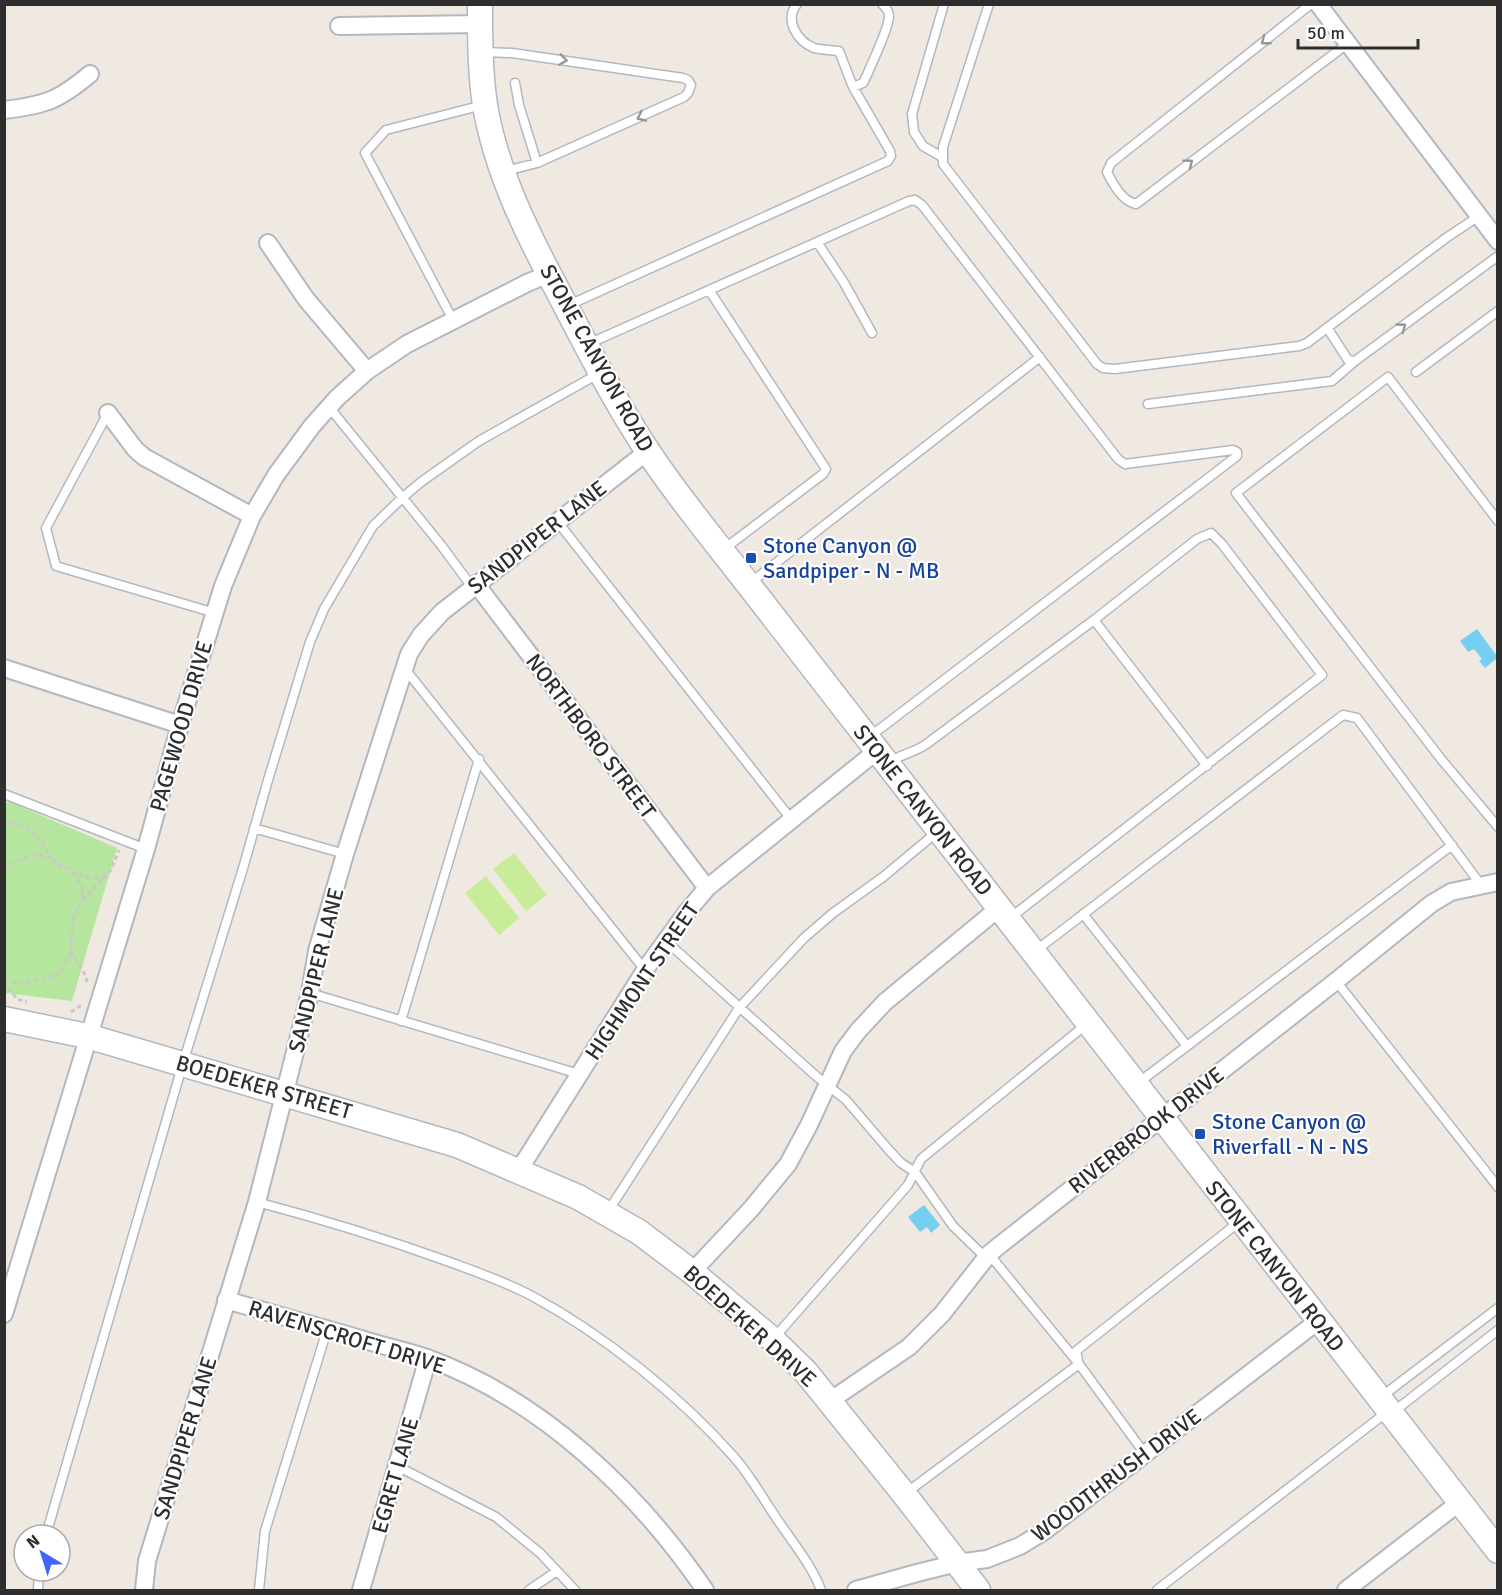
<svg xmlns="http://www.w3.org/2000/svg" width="1502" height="1595" font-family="Signika,sans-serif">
<rect width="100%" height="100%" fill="#efe9e1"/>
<path fill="#b6e59e" d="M10 802 117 848 72 1001 5 993 4 803Z"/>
<path fill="#c9ec9a" d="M514 853 547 895 526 911 493 869Z
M486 876 519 918 499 935 465 893Z"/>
<path fill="#75cff0" d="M1477 629 1497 656V658L1485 668 1479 661 1482 659 1474 649 1468 652 1460 641Z
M924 1205 940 1225 931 1233 927 1227 920 1232 908 1217Z"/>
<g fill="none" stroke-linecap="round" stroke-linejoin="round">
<defs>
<path id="lane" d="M989 4 943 147V164L1097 364 1103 368 1115 369 1299 346 1307 343 1446 238 1479 216
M1311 4 1111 163 1107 172C1113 184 1122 201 1136 204L1347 44
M482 52 512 53 683 78 688 80 691 85 688 93 684 97 537 163 506 171
M515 83 519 105 537 163
M853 87 863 83 867 75C872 62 889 29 889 16 889 10 885 7 882 4
M942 157 923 146 914 132 912 114 944 4
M817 242 843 281 872 333
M709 290 826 469 823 474 724 549
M569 305 888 161 891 156 890 151 853 87 839 51C831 50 821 50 814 48 797 41 784 20 797 4
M453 320 365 153 386 130 483 105
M1328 329 1348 360 1355 361
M588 344 909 201 915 200 922 205 1118 459 1125 464 1233 450 1237 452V456L868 738
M1416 372 1498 311
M1148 404 1332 381 1355 361 1498 256
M329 407 441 545 472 587
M108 413 46 528 56 566 215 613
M557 521 791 819
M1498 521 1388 377 1236 493 1441 759 1498 827
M749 584 1040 357
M1094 620 1207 766
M405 669 645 970
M888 763C901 754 913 753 925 745L1094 620 1197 539 1211 533 1222 544 1322 675 1010 918
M4 794 146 849
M254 828 345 854
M1083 914 1187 1046 1138 1083
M667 942 816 1076 846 1100 888 1149 901 1163 915 1172 953 1226 986 1258
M1034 952 1343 715 1357 718 1481 885
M1336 981 1498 1187
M310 993 579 1074
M401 1021 479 759
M1187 1046 1452 845
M257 1202C321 1219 383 1238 444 1260 474 1271 504 1281 532 1296 604 1335 680 1396 734 1457 749 1474 761 1495 773 1513 789 1538 811 1563 821 1590
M607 1213 739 1008 804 938 833 913 883 877 937 832
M989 1254 1079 1364 1145 1454
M775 1337 908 1185 921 1159 1088 1023
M1078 1360 1076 1351 1239 1222
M1381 1397 1498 1308
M1392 1413 1498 1330
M397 1466 496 1517 540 1553 575 1590
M906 1493 1079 1364
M46 1535 183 1063 244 865 268 780 310 642 324 609 373 526 402 498 421 482 479 441 598 374
M38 1590 39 1571
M259 1590 265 1531 327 1330
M529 1590 557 1571
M1157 1590 1387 1412"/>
<path id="street" d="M1318 4 1498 241
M339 26 480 24
M4 110C45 105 58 101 90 74
M268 243 306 299 367 371
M108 413 135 449 144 457 252 516
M476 584 707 888
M4 668 180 725
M519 1170 649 964 686 913 707 888 878 750
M692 1272 751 1209 788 1164 809 1125 843 1051 858 1031 885 1002 999 908
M226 1300C271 1313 316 1326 361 1339 383 1346 406 1351 427 1358 541 1399 638 1492 705 1590
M4 1314 146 849 180 725 223 586 252 516 276 475 312 426 337 398 367 371 407 344 527 283 549 274
M831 1400 909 1347 942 1314 989 1254 1000 1245 1336 981 1431 904 1451 892 1498 882
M144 1590 147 1561 257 1202 310 993 317 951 345 854 409 654 421 635 442 612 648 451
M361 1590 428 1358
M856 1590 917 1573 957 1563 987 1559 1020 1546 1043 1532 1318 1321
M1346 1590 1460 1502"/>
<path id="secondary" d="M480 4C480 36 480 73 485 105 496 172 528 235 560 295 587 347 614 400 647 450 677 496 714 540 748 584L1498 1551
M4 1019 87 1036 457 1145 578 1197 639 1232 692 1272 772 1339 805 1371 904 1494 978 1590"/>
</defs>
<use href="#lane" stroke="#b4b7c1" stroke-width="11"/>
<use href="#street" stroke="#b4b7c1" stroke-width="20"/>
<use href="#secondary" stroke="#b4b7c1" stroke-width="27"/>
<path stroke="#c9c9c9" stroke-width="3" stroke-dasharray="4.5 3" stroke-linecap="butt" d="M4 823C29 821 39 840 52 858
M4 869C50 839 46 865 85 876 91 878 98 878 104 878
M74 872 83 889 82 899
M71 952 86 976 87 983
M4 981 18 983 43 979 57 974 66 964 71 952 73 920 82 901 111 870 119 850
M4 982 17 999 27 1002
M71 1012 83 1004"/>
<use href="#lane" stroke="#fff" stroke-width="8"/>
<use href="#street" stroke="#fff" stroke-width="16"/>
<use href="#secondary" stroke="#fff" stroke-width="24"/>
</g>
<defs><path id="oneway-chevron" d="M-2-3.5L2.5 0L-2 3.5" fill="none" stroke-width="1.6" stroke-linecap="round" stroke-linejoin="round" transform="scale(1.5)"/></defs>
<g stroke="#969696">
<use href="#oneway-chevron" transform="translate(1265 41) rotate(142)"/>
<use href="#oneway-chevron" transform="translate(563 60) rotate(8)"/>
<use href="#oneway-chevron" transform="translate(641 117) rotate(156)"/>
<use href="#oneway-chevron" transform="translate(1189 163) rotate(-37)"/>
<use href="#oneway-chevron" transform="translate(1402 327) rotate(-36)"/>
</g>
<g fill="#1a4fb4" stroke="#fff" stroke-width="2">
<rect x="745" y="552" width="12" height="12" rx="3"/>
<rect x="1194" y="1128" width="12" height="12" rx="3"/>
</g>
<g text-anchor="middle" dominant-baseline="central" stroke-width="4.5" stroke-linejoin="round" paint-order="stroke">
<g font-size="22" fill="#2e2e2e" stroke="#fff">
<text transform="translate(597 358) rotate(61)">STONE CANYON ROAD</text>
<text transform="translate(537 537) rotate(-38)">SANDPIPER LANE</text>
<text transform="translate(181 726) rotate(-74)">PAGEWOOD DRIVE</text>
<text transform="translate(591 736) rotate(53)">NORTHBORO STREET</text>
<text transform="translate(923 810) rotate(52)">STONE CANYON ROAD</text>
<text transform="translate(316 970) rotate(-76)">SANDPIPER LANE</text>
<text transform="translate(642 981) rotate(-56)">HIGHMONT STREET</text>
<text transform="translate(264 1087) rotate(16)">BOEDEKER STREET</text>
<text transform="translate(1146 1130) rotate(-38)">RIVERBROOK DRIVE</text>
<text transform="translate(1275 1266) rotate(52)">STONE CANYON ROAD</text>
<text transform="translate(750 1326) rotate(42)">BOEDEKER DRIVE</text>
<text transform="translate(347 1337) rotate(17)">RAVENSCROFT DRIVE</text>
<text transform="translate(185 1438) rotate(-73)">SANDPIPER LANE</text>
<text transform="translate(395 1475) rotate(-74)">EGRET LANE</text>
<text transform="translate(1116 1475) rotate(-37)">WOODTHRUSH DRIVE</text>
</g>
<g font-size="22" fill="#164399" stroke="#fff" text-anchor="start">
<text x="763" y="545">Stone Canyon @<tspan x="763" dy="25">Sandpiper - N - MB</tspan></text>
<text x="1212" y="1121">Stone Canyon @<tspan x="1212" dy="25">Riverfall - N - NS</tspan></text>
</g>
</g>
<rect width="1502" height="1595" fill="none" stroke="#2e2e2e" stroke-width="12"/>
<g transform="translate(42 1553) rotate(322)"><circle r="28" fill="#ffffff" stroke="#ababab" stroke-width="1.5"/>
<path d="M0-4.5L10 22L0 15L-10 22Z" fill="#4264fb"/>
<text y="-9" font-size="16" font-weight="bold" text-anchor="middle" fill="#2e2e2e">N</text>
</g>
<path d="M1298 39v9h120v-9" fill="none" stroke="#2e2e2e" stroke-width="3"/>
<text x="1307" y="39" font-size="18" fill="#2e2e2e" stroke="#ffffff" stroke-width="4.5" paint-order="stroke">50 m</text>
</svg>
